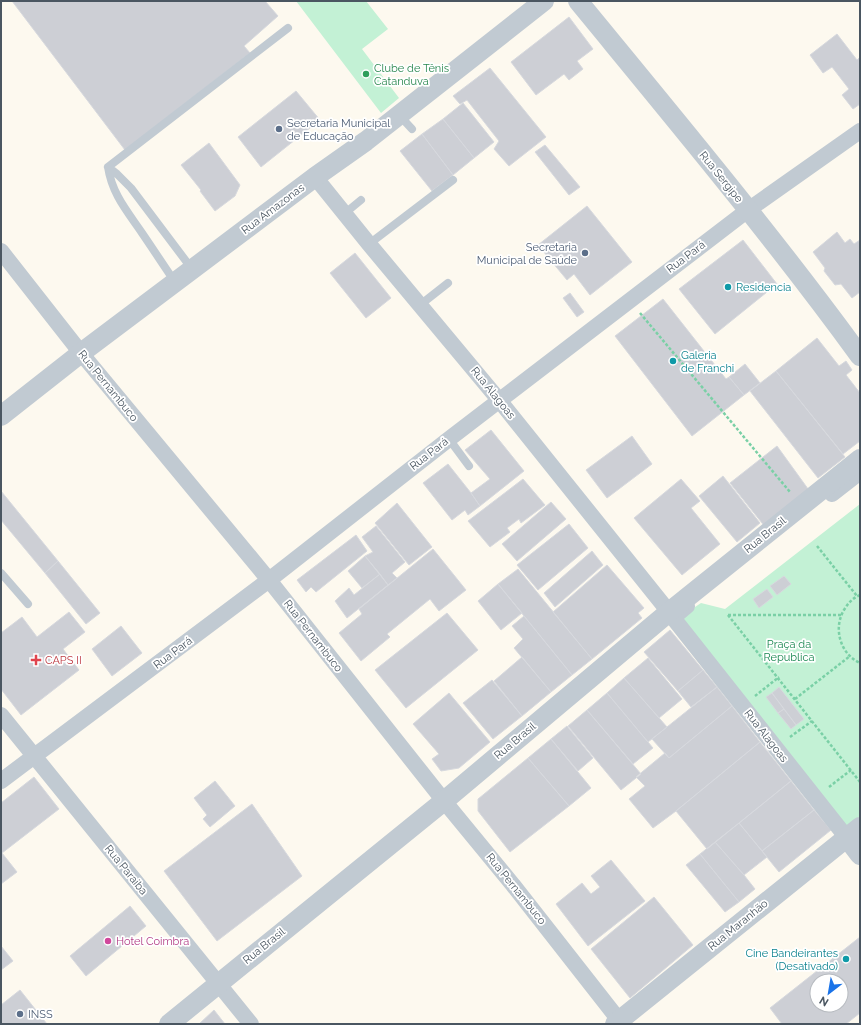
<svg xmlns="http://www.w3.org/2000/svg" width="861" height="1025" font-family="Raleway,sans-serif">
<rect width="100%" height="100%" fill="#f5f3f3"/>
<path fill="#fdf9ef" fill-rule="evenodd" d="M1 1H860V1024H1ZM817 981H841V1005H817Z"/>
<path fill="#c3f1d5" d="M296 1H366L388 29 362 49 399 98 381 113Z
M860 504V827L847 838 677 619 701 603 725 609Z"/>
<path fill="#cdcfd5" stroke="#d7d9de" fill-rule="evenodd" d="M12 1H265L278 16 244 46 250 53 125 150Z
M569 17 593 49 577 61 583 69 569 80 564 74 536 95 511 62Z
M837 34 857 60 860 57V104L853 109 842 95 849 89 832 67 823 73 810 55Z
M490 68 546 137 509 166 494 149 499 141 467 100 460 104 453 96Z
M296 91 320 120 261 167 238 137Z
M463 103 494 142 474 158 443 119Z
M443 119 474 158 453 175 422 134Z
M422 134 453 175 432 191 400 151Z
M209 143 240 185 235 196 215 211 200 191 201 190 181 165Z
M545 145 580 187 569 195 535 152Z
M587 206 632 262 590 295 574 274 567 280 538 245Z
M837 232 845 243 850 239 854 244 860 240V292L852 298 841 284 835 285 824 271 825 268 813 252Z
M743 240 777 284 715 334 679 289Z
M355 253 391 298 366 318 330 273Z
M570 293 584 312 577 317 563 298Z
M663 299 726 379 729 377 744 395 692 436 615 336Z
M817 338 839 366 846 361 852 370 846 375 860 393V441L843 454 776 371Z
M745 364 760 383 744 395 729 377Z
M776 371 845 457 818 478 750 391Z
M491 430 524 471 480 506 471 493 490 479 465 450Z
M632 436 652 464 607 498 586 470Z
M777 446 811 493 766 528 730 483Z
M448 464 471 493 480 506 468 515 465 510 452 520 423 483Z
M723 476 760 523 737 542 699 496Z
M523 479 545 505 521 523 519 519 507 528 510 532 490 547 468 521Z
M681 479 700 501 691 508 720 544 682 575 634 518Z
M1 491 58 561 45 573 1 520Z
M551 502 566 519 517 561 502 544Z
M397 503 432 547 409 565 375 523Z
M569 524 588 548 538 590 517 565Z
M376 526 405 562 392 573 397 578 388 585 365 556 373 552 362 537Z
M356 535 367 551 316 592 311 587 306 592 297 580Z
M433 549 466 590 439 611 430 599 387 634 390 637 361 661 339 633 362 614 359 609Z
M592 551 603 565 555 607 544 593Z
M365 556 380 574 362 588 348 571Z
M58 561 100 613 86 624 45 573Z
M607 565 644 608 638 613 642 618 592 659 553 612Z
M518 569 592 659 572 675 498 584Z
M380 574 388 585 347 618 335 601 349 588 354 595Z
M784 576 791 584 777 595 770 586Z
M498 584 522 613 501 630 478 601Z
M767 589 773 597 759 608 753 599Z
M69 612 85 632 63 649 79 670 21 715 1 689V633L22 617 37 637Z
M447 613 478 650 406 708 375 670Z
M524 616 572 675 551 692 514 648 523 639 512 626Z
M121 626 142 653 112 676 92 649Z
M670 630 703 670 678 691 644 652Z
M522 657 551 692 522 716 494 681Z
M648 658 682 699 659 718 624 678Z
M703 670 717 687 691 707 678 691Z
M624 678 667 727 648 742 607 693Z
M492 680 522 716 493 739 463 703Z
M717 687 732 706 669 758 652 739Z
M779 687 804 719 796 725 772 693Z
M449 693 490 742 459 768 441 771 432 759 439 754 413 724Z
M607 693 653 748 633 764 587 710Z
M772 693 784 709 778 713 766 697Z
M732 706 760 742 676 811 653 828 629 799 645 786 636 777 665 753 669 758Z
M784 709 796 725 791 729 778 713Z
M587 710 641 774 621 790 568 726Z
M567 726 593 758 578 771 551 739Z
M551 739 591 788 569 806 528 758Z
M760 742 791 781 707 849 676 811Z
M528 758 569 806 510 852 478 811V799Z
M34 777 59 809 2 853 17 872 1 884V803Z
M215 781 235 806 210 827 203 819 207 815 194 798Z
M791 781 814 810 762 851 739 823Z
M252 804 302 876 217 941 164 871Z
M814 810 831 830 779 872 762 851Z
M739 823 767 857 744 875 715 842Z
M715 842 744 875 755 889 739 902 700 854Z
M700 854 739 902 725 912 686 865Z
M611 860 645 901 588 946 556 904 582 883 591 894 600 887 591 876Z
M654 897 693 945 630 998 591 949Z
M130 906 146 926 86 976 70 956Z
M860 937V1013L846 1024H782L770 1008ZM817 981H841V1005H817Z
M1 946 13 961 1 970Z
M20 990 47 1024H1V1005Z
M214 1010 225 1024H199Z"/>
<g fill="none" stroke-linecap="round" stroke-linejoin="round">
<path stroke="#7ad0a6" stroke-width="2.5" stroke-dasharray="3 2" stroke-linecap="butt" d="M640 313 790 492
M817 546 857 596
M860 595C853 598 848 603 844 610 833 628 840 654 860 663
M728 615 860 782
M728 615H841
M755 696 779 677
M795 699 850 656
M790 737 812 721
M829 787 851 770"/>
<path stroke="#c1cad2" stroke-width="8" d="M399 115 412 129
M108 167 288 28
M108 167C112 194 127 211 142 233 153 249 164 266 175 282
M108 167 117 174 131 188 192 269
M344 214 361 200
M369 244 453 180
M420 305 448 283
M449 439 469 466
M1 573 28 604"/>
<path stroke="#c1cad2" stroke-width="16" d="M315 177 369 244 499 400 669 612
M1 251 81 353 269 580 444 801 513 885 622 1024
M832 494 860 472
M687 606 674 617V619L847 838
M1 715 251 1024
M1 781 269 580 449 439 748 210 860 131"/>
<path stroke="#c1cad2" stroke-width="20" d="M578 1C674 118 771 234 860 356
M1 416 81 353 315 177 366 141 544 1
M847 838 860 855
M169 1024 444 801 669 612 860 459
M615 1024 860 827"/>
</g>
<circle fill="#2e9e5b" stroke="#fff" stroke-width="1.5" cx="366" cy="74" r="4"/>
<g fill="#5c6f8a" stroke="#fff" stroke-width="1.5">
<circle cx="279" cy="129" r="4"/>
<circle cx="585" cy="253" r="4"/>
<circle cx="20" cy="1014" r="4"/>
</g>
<g fill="#0f9aa8" stroke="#fff" stroke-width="1.5">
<circle cx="728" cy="287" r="4"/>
<circle cx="673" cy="361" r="4"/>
<circle cx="846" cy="959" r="4"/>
</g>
<path fill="#e0444e" stroke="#fff" stroke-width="1.5" d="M34 654h4v4h4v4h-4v4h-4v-4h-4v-4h4z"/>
<circle fill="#d1479c" stroke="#fff" stroke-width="1.5" cx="108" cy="941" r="4"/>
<g text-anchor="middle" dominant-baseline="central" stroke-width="3.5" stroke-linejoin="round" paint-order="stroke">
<g font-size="11" fill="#27864d" stroke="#fff" text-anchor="start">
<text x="374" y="68">Clube de Tênis<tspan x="374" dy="13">Catanduva</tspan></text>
</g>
<g font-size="11" fill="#4e5e75" stroke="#fff" text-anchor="start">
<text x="287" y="123">Secretaria Municipal<tspan x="287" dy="13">de Educação</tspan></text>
<text x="577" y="247" text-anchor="end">Secretaria<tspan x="577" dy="13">Municipal de Saúde</tspan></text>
<text x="28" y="1014">INSS</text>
</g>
<g font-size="11" fill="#4a5661" stroke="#fff">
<text transform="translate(721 177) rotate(51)">Rua Sergipe</text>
<text transform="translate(273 209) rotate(-37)">Rua Amazonas</text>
<text transform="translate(686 257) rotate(-37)">Rua Pará</text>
<text transform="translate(108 386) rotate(51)">Rua Pernambuco</text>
<text transform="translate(493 393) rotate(51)">Rua Alagoas</text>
<text transform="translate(429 454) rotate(-38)">Rua Pará</text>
<text transform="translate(765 535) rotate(-39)">Rua Brasil</text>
<text transform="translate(313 636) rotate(52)">Rua Pernambuco</text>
<text transform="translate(173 653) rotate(-37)">Rua Pará</text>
<text transform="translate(766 736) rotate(52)">Rua Alagoas</text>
<text transform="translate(515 741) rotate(-40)">Rua Brasil</text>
<text transform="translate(126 870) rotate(51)">Rua Paraiba</text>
<text transform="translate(516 889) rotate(51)">Rua Pernambuco</text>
<text transform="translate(738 925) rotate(-39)">Rua Maranhão</text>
<text transform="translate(264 946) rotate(-39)">Rua Brasil</text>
</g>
<g font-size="11" fill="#0d838f" stroke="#fff" text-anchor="start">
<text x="736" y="287">Residencia</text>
<text x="681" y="355">Galeria<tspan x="681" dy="13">de Franchi</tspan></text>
<text x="838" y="953" text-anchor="end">Cine Bandeirantes<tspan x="838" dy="13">(Desativado)</tspan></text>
</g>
<g font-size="11" fill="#17864f" stroke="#fff">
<text x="789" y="644">Praça da<tspan x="789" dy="13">Republica</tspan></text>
</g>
<g font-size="11" fill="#be3a42" stroke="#fff" text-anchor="start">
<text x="45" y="660">CAPS II</text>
</g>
<g font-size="11" fill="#b23c85" stroke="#fff" text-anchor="start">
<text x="116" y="941">Hotel Coimbra</text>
</g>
</g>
<rect width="861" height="1025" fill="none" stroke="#4a5661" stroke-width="4"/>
<g transform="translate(829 993) rotate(211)"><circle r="19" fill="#ffffff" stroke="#b7bbc0"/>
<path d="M0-3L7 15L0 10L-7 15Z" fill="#1a73e8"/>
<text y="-6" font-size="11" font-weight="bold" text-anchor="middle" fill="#4a5661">N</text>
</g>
</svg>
